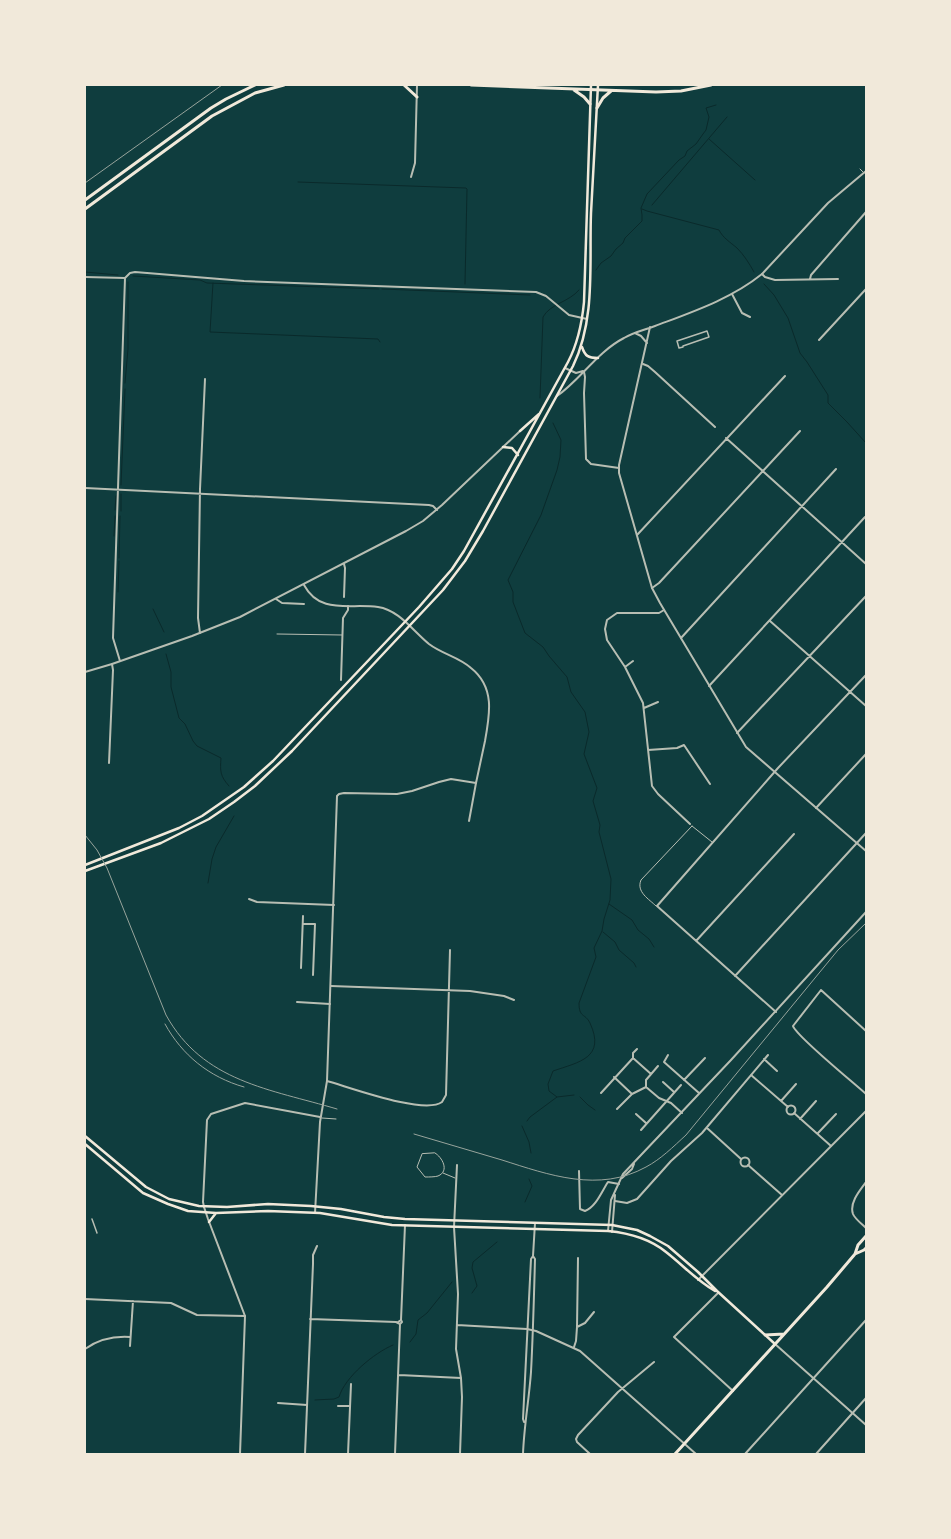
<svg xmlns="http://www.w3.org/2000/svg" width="951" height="1539" font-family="'Noto Serif',serif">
<rect width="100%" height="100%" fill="#0f3d3e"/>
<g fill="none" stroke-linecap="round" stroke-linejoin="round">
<path stroke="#0a2a2b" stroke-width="1" d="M709 139 755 180
M298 182 466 188 467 189 465 284
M652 205 727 117
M642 209 647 211 719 230C723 238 730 242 737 248 744 255 749 263 754 272
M596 270 601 263 611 256 616 249 623 243 625 238 642 221V215L641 208 647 194 679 160 685 156 687 151 696 144 703 134 706 130 709 117 706 108 716 105
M85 272 118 275
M133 276 200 280 207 283 379 289
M213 283 210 332 378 339 380 342
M764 284 774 295 788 318 800 353 807 362 828 395V403L847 422 866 443
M382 289 530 295
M125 383 128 349V282
M540 398 543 317C550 304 569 302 579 290
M121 485 125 389
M115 510 116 496
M121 511V494
M114 536 115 516
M119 558 120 516
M118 592 119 561
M153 609 164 632
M166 654 171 672V687L179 718 185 724 193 741 197 746 221 758C220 771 220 776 229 786
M208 883 212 859 216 847 234 816
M609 904 632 920 638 930 649 939 654 947
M603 932 615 942 619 950 634 963 636 967
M557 1097 574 1095
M580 1097 588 1105 595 1110
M527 1121 530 1117 557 1097 549 1091 548 1084 553 1071C579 1062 606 1058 590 1023 585 1013 579 1018 579 1003L596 957 594 948 602 931 604 919 610 900 611 879 599 832 600 825 593 801 597 788 584 754 589 732 585 712 571 692 567 677 549 656 543 647 525 633 513 602V592L508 580 541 515 557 470 560 457 561 440 553 423
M522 1126 529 1142 531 1153
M525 1202 532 1186 529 1179
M472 1293 477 1286 472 1268 473 1262 497 1242
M410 1342 416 1334 418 1320 427 1313 452 1282
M315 1400 334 1399 339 1397C345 1377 374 1353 393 1345"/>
<path stroke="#b8beb3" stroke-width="1" d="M860 169 864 173
M277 634 342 635
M692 826 712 842
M656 906C649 899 636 892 641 880L692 826
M322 1118 336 1119
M435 1153C442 1157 450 1171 438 1176 435 1177 429 1177 425 1177L417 1167 422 1154Z
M443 1173 455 1178"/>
<path stroke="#b8beb3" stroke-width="1.5" d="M707 331 709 337 683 346V347L679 348 677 341Z
M92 1219 97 1233"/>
<path stroke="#b8beb3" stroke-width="2" d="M411 177 415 163 417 85
M762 274 765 277 775 280 838 279
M85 277 125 278 130 273 135 272 244 281 536 292 546 296 569 315 587 319
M810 279 811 275 866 212
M732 294 742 313 750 317
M819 340 866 289
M643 364 648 366 655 372 715 427
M584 372 585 377 584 393 586 459 591 464 619 468
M726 438 866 564
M85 488 429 505 433 506 437 510
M637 535 785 376
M344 564 345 568 344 597
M652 588 659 583 800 431
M276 599 282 603 304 604
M664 610 659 613H617L607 620 605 629 607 640 625 667 643 703 652 786 658 794 690 824
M770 621 866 706
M200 633 198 618 200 489 205 379
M681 638 836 469
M120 661 113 638 125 278
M625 667 633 661
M341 680 343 618 348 610V606
M709 686 865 517
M644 708 658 702
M737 733 866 596
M648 750 677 748 684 745 710 784
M109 763 113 670 112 664
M816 808 866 754
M469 821 476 783
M249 899 257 902 334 905
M303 924H315L313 975
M696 941 794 834
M301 968 303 916
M735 976 866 833
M331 986 470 991 504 996 514 1000
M297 1002 330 1004
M776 1012 657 906 778 768 866 675
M866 1031 821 990 793 1026C796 1036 854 1083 866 1094
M668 1055 664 1062 699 1093
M633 1058 651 1074
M764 1059 777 1071
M751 1075 788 1107
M614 1077 632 1094
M684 1080 705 1058
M327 1081C349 1087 424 1115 442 1102L446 1095 450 950
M663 1082 674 1092
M646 1087 659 1098 671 1103 682 1113
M601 1093 633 1058V1053L637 1049
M781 1101 796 1084
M786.5 1110a4.5 4.5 0 1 1 9 0a4.5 4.5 0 1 1-9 0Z
M617 1109 632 1094 646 1087V1080L658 1066
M794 1113 831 1146
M636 1114 646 1123
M800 1119 816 1101
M707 1128 741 1159
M641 1130 681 1085
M818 1133 836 1114
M740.5 1162a4.5 4.5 0 1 1 9 0a4.5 4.5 0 1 1-9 0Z
M457 1165 454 1227 458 1294 456 1349 461 1378 462 1397 460 1454
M748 1165 782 1195
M579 1171 580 1209 585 1211C596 1207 602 1191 608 1182L619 1184
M866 1182C860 1190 849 1203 853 1214 855 1219 862 1224 866 1228
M615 1201 627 1203 637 1199 671 1161 702 1133 768 1055
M204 1207 203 1202 207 1120 211 1114 245 1103 320 1117
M718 1293 674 1337 733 1391
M85 1299 171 1303 197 1315 245 1316
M310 1319 396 1322 400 1324 402 1322 401 1320 398 1322
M401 1320 405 1225
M457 1325 527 1329 536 1331 580 1351 696 1454
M577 1327 585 1323 594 1312
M130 1346 133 1301
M574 1347 576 1341 577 1327 578 1258
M85 1349C99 1339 114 1336 130 1337
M399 1375 461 1378
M278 1403 307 1405
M338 1406H349
M305 1454 313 1264V1255L317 1246
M348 1454 351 1384
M395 1454 400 1324
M590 1454 577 1442 576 1439 578 1435 618 1392 654 1362
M745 1454 866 1320
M816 1454 866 1398"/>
<path stroke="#b8beb3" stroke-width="2" d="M650 327 619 465V473L652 588 660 603 746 747 866 851
M635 333 641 336 647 343
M565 368 576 373 583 371
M557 396C581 379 597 352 624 338 634 332 644 330 655 326 692 312 731 299 762 274L828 203 866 171
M304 585C320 615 350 603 378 607 399 610 413 631 429 644 442 654 459 657 471 668 495 687 490 714 485 741 482 755 479 769 476 783L451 779 439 782 412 791 397 794 344 793 339 794 337 796 327 1081 320 1122 315 1213
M85 672 112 664 192 636 240 617 406 531 423 521 442 505 520 431
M622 1178 632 1169 634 1164
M204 1207 208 1219 245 1316 240 1454
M608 1231 611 1200 623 1174 731 1060 866 912
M612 1232 615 1195
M698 1280 866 1111
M775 1344 866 1425
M524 1422 523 1419 531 1259 533 1256
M523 1454C524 1426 529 1400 531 1372 533 1335 534 1297 535 1259L533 1256 535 1223"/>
<path stroke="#f1e9da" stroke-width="2.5" d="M582 347C585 356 588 358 598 358
M520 431 539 414
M503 447 512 448 518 455
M85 865 179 828 202 816 244 787 273 761 419 607 452 569 464 551 568 362C578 343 582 323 584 302L591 85
M85 871 161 843 209 819 234 802 255 786 292 751 443 590 465 561 483 531 573 366C596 319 589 263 591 213 593 170 596 128 598 85
M85 1136 146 1187 169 1199 199 1206 227 1207 268 1204 311 1206 341 1209 384 1217 405 1219 612 1225 637 1230 650 1236 668 1246 698 1272 717 1291 775 1344
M85 1144 143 1193 168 1204 188 1211 216 1213 268 1211 320 1213 392 1225 608 1231C629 1233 650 1239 666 1252 684 1266 696 1280 715 1291
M209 1222 216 1213"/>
<path stroke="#f1e9da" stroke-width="3" d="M404 85 417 97
M471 85 656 92 681 91 711 85
M574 90 584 97 590 104
M597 108 603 98 611 91
M85 200 211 108 226 99 255 85
M85 209 212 116 255 93 284 85
M855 1254 864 1250 866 1248
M765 1335 784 1334
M675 1454 827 1287 855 1254 858 1245 866 1236"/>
<path stroke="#97a49c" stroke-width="1" d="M85 183 222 85
M85 835 97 850 107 868 166 1015C203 1082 270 1089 337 1109
M165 1024C182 1055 209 1077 244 1087
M414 1134C443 1143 473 1151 502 1160 549 1175 599 1193 646 1167 661 1159 673 1147 686 1135L838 950 866 923"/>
</g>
<rect width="951" height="1539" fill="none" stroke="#f1e9da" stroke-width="172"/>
</svg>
